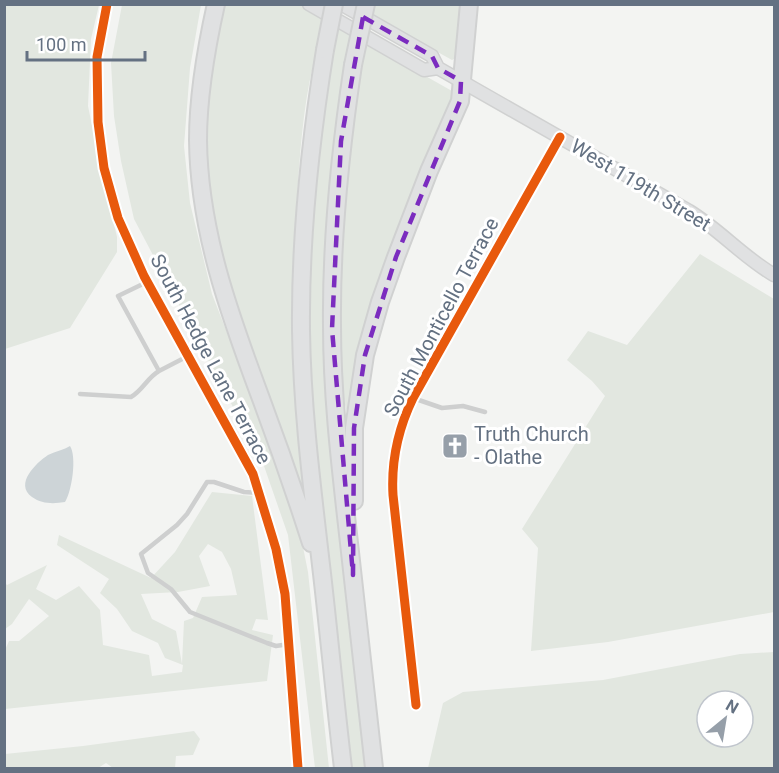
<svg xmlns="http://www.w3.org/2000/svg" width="779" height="773" font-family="Roboto,sans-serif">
<rect width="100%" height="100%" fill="#f3f4f2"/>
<path fill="#e2e7e0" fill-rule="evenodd" d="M221 4 300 5 452 91 454 94 351 420C341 404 343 376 342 358 338 260 347 166 361 70L348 63 332 154 326 239 324 313 328 421 366 768H350L320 491 312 397 308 323 317 51C305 91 301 140 298 182 290 288 290 395 305 501L221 271 204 159 208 68Z
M4 5H99L91 39 88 106 101 170 117 237V252L70 328 5 349Z
M122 5H201L190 68 184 146 190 203 212 294 295 507 308 572 329 768H315L288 535 264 466 134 219 121 161 114 116 111 63Z
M353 5H464L457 57 452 60Z
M700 254 774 299V612L608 642 531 651 538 548 522 529 605 396 592 381 567 360 588 331 627 345Z
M212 492 252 496 268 620 256 619 252 630 273 635 267 681 5 709V650L9 641H19L49 616 29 599 12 624 5 629V583L7 585 47 565 36 589 56 600 79 586 100 610 103 645 149 655 152 676 182 672 183 665 165 658 158 643 132 631 117 609 100 593 109 579 57 545 59 535 151 578 175 552ZM208 544 222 552 231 569 237 595 202 597 193 618 184 621 182 664 176 631 152 619 141 594 178 592 210 586 199 556Z
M774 652V768H428L443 703 463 692 603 680 740 654ZM707 701H743V737H707Z
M194 731 200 739 193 755 176 756 175 768H113L106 763 98 768H5V754L83 746Z"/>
<path fill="#cdd4d7" d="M70 446C77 457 72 491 65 502 53 504 42 504 32 497 14 484 36 463 48 455 56 451 64 450 70 446Z"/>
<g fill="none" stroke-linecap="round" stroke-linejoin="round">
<defs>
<path id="secondary" d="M309 4 424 70 438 68
M341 4 432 56 438 68 689 211C720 230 743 257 774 275"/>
<path id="motorway" d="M216 4C206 49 198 94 198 140 199 230 229 313 260 396 278 444 295 493 311 543
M325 50C310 143 300 236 301 330 302 409 312 487 321 565 329 633 335 701 343 768
M353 65C340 152 331 238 332 326 332 399 341 471 349 543 358 618 365 693 374 768
M354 501V428L365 355 380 302 396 257 429 171 460 101 469 4"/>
</defs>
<use href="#secondary" stroke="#d0d1d1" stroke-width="15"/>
<use href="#motorway" stroke="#d0d1d1" stroke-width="20"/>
<path stroke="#cecfcf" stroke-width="4.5" d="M147 282 118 296 159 371 188 356
M80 394 131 397C143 390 147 378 159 371
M413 398 442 408 463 406 485 412
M259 493 244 492 214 482H207L187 514 177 525 141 554 148 573 171 589 190 612 267 643 276 646 289 644"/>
<path stroke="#cecfcf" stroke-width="9" d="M107 4 97 57 98 122 104 168 118 218 144 276 253 474 276 549 285 594 298 768
M416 705 393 495C391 460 398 429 413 398L560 137"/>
<use href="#secondary" stroke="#e0e1e2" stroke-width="12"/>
<use href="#motorway" stroke="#e0e1e2" stroke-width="16"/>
<defs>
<path id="motorway-bridge" d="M325 50 334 4
M353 65 366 4"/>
</defs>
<use href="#motorway-bridge" stroke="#d0d1d1" stroke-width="20" stroke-linecap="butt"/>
<use href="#motorway-bridge" stroke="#e0e1e2" stroke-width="16"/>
<defs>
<path id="cycleway" d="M107 4 97 57 98 122 104 168 118 218 144 276 253 474 276 549 285 594 298 768
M416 705 393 495C391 460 398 429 413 398L560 137"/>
</defs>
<use href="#cycleway" stroke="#fff" stroke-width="13"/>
<use href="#cycleway" stroke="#e8590c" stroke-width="9"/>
</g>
<path fill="none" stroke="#7b2cbf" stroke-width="4.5" stroke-dasharray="12 8" stroke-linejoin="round" d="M363 17 432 56 438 68 461 81 460 101 396 257 365 355 354 428 353 575 332 329 341 141Z"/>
<defs>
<symbol id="church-square" viewBox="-11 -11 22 22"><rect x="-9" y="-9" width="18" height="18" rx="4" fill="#969fa9" stroke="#fff"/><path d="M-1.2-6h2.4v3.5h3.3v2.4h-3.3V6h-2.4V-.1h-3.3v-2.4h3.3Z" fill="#fff"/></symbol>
</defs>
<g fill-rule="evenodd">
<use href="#church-square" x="440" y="431" width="30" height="30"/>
</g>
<g text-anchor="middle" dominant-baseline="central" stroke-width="6" stroke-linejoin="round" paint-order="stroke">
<g font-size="20" fill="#647182" stroke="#fff">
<text transform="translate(641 185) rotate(31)">West 119th Street</text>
<text transform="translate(441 317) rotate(-62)">South Monticello Terrace</text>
<text transform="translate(211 359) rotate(62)">South Hedge Lane Terrace</text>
</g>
<g font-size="20" fill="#647182" stroke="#fff" text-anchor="start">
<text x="474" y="434">Truth Church<tspan x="474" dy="23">- Olathe</tspan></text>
</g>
</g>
<rect width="779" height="773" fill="none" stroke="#647182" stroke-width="12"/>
<g transform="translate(725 719) rotate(30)"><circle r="28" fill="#ffffff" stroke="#c1c6cd" stroke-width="1.5"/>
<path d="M0-4.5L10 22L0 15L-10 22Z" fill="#969fa9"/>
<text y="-9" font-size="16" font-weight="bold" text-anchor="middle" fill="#647182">N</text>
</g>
<path d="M27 51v9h118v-9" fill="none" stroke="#647182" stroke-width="3"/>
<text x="36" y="51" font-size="18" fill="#647182" stroke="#ffffff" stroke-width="4.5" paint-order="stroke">100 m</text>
</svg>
